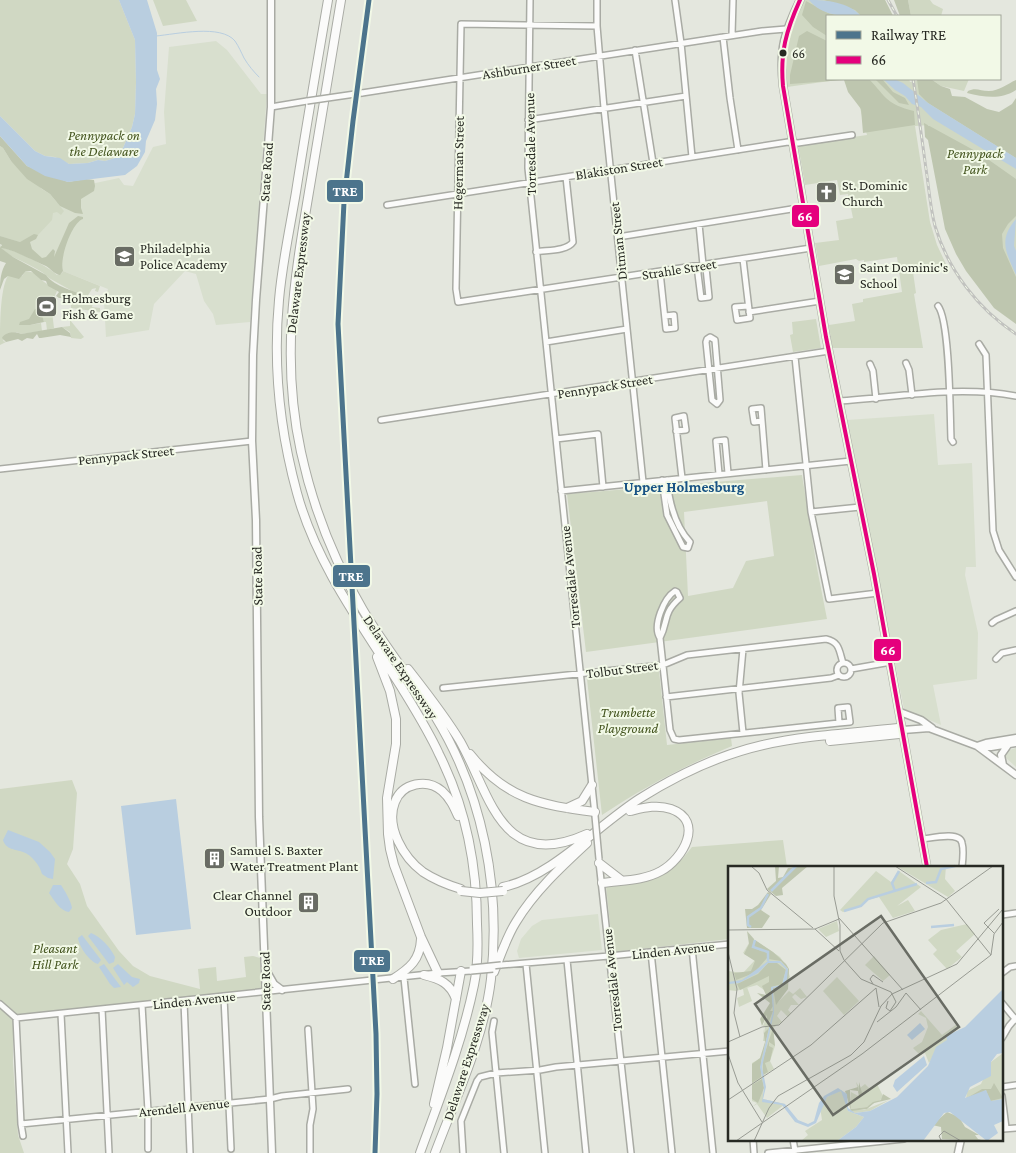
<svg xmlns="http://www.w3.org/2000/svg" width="1016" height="1153" font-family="'Crimson Pro',serif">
<rect width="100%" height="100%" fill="#e4e7de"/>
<path fill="#d8dfce" d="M216 41 227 50 261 94H267L250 322 216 325 213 314 204 301 196 274 185 271 154 304 149 330 106 337 104 302 108 289 63 271 0 237 86 185 119 178 124 185 133 186 153 147 166 144 164 112 169 47Z
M934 414 938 465 972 463 976 567H966L965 575 978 633 977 679 933 685 941 725 904 709 847 420Z
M1016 748V767L1004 756 1006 751Z
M598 914 602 950 519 958 517 951 521 939 532 926 542 920Z"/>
<path fill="#d0d8c3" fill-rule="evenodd" d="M0 0H119L135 40 136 82 135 114 132 127 123 148 115 158 105 161 98 160 88 163 69 164 55 157 45 156 35 151 0 116Z
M153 0H186L197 21 163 26Z
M803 0H885L893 16H827V79H844L787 87C781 52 788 31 803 0Z
M908 0H930L933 4 943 9 941 16H911Z
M848 79H909L910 82 922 80 935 94 1016 128V321L933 163 929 125 915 126 930 222 937 245 946 264 913 272 916 293 914 294 923 348H832L829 325 855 321 852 304 863 302V299L902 292 897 257 864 262V260L859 261 856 259 819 266 815 243 839 240 836 221 853 218 848 194 840 195 837 180 805 185 798 145 867 135 858 100Z
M931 79H969L964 91 941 86Z
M0 146 3 148 11 161 42 189 50 194 64 211 61 215 57 212 53 213 52 220 38 235H34L20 242 0 236Z
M0 244 1 247C16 251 45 264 57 275L62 273 63 271 100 286 98 292 95 291 96 288 92 289 87 297 81 296 49 278C42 270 23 262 13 257 9 255 4 250 0 248Z
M26 271 35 273C39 280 50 285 57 291L53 300H38L40 301V308L33 313 30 325 41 323 42 331 21 334 16 332 8 333 3 341 6 342 0 345C0 327 0 288 8 276H22Z
M88 302 93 303 92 307 100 308V312L71 308V304L83 305Z
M52 312 54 328 47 330 46 322H44L41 313Z
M816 319 821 348 793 352 790 335 793 334 792 322Z
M70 320 84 337 81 339 71 338 70 332 62 327 70 326Z
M802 475 817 568 827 619 586 652 567 494ZM767 501 774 556 746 561 733 588 688 596 684 512Z
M659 671 667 745 731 738 732 746C684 766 646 786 602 815L587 679Z
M72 780 77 793 73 849 67 864 80 884 87 906 119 951 133 966 150 976 200 989 198 969 216 967 217 981 246 977 244 957 253 956 260 958 261 989 21 1016 13 1023V1063L18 1135 24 1153H0V789Z
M783 840 787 867H730V939L613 952 606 886 665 872 683 858 692 847Z"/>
<path fill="#bec6af" d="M824 0H885L893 16H861L855 10Z
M894 0H908L911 16H900Z
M806 1 828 13 839 16H827V36L813 27 802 15Z
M807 31 827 41V79H869C887 98 886 104 914 111L915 125 863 133 861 109 848 92 844 80 790 84V75L799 36Z
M875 79H882L893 92 905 98 909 105 899 103Z
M917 79H931L941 86 950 89 952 96 965 97 987 109 999 112 1012 104 1016 98V158L928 103 919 94Z
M1016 80V90C1001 100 984 97 967 93L968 91C976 87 980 91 989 91 999 91 1007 84 1016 80Z
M924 123 979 153 1016 179V216L1008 224 1002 234 1003 248 1016 277V324L994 308 966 271 956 254 945 229 928 140 925 137Z
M0 136 27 166 68 182 86 179 94 180 95 186 94 191 81 199V208L83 214 75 213 60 206 50 194 27 179 11 161 3 148 0 146Z
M78 216 83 217V219C72 222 59 259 63 271L60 275C54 274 51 269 46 266 36 262 10 248 1 248L13 257 46 275C55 287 75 291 88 297V302L84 305 71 304C69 298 68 298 63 295L61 298H59L56 296 59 292 48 286 46 281 41 280 31 271H26L19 279 8 276 4 279 0 290C0 279 1 271 6 263L0 261V248L2 245 0 244V236L20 242 34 234 38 235 36 239 30 242 32 249 42 258 46 257 53 249 55 251 54 257 69 223Z
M40 308 44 322 30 325H19L20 322 29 319 35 309Z
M62 327 70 333 71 337 60 335 41 338H39L37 334 33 339 27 338 22 341 18 339 6 342 2 338C5 332 15 331 21 334Z"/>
<path fill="#b9cee0" d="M119 0H147L157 33V70L160 79 156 89 157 104 155 120 146 141 145 152 137 166 125 175 68 182 45 176 27 166 0 136V116L35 151 45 156 60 158 69 164 88 163 98 160 105 161 115 158 123 148 132 127 135 114 136 82 135 40Z
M809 0C827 0 848 2 861 16 841 16 822 16 809 0Z
M883 79H894L903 83 928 103 1016 158V169L933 119 921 107 912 104 905 96 895 90Z
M1016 219 1014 246 1016 251V275C1006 252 998 240 1016 219Z
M176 799 191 929 136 935 121 806Z
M8 830 39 842 50 852 55 859 53 879 48 878 42 874C40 866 32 855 23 852 15 849 6 850 3 840Z
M53 885H61C65 891 71 901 72 908L69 912C60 911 54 900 49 893Z
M91 933C101 937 110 947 115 957L114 962 109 964 88 936Z
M82 935 101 960 98 964C90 962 79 947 78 938Z
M104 964 121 987 114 988 110 984 99 967Z
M118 964 132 977 140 979 139 983 133 987 127 982 124 985 113 968Z"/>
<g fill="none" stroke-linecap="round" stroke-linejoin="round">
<path stroke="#b9cee0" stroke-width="1" d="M156 36C177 34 221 24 235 41 239 47 241 52 244 58 248 65 254 72 259 77"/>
<defs>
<path id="minor" d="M530 0 528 168 595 815
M597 0V26L604 108 643 482
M675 0 681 43 692 157
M597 26 461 24 456 289 458 302 811 248
M732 35 733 0
M723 37 730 98 738 150
M635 50 653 163
M362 93 762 31 786 29
M271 107 307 101
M528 120 686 96
M387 205 788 142 798 143 852 135
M618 237 804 207
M536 252C547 250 567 251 573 242L566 177
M743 259 750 318 737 320 735 307 748 306
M697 266 701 298 709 297 706 268 703 265 699 224
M660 272 666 329 675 328 674 315 665 316
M938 306C950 321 950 415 951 439L953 442
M749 312 820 301
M710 337 715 340 720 400 717 404 712 400 706 342 707 339Z
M546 342 627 329
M979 344 986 355 993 531 999 550 1016 577
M795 357 811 512 829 599 878 593
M906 363 909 370 912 395
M870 364 873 371 876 399
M839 401C897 397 958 385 1016 396
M381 420 829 351
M762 421 754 422 752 409 761 408 766 470
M676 431 686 430 684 416 675 418 682 478
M556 439 598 434 603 487
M0 469 252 441
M719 474 716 441 725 440 728 473
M662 480 667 515 683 547 688 548 690 542C675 526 669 501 667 480
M561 491 851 461
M811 512 860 507
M992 623 996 620 1016 611
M660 638C669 620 662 614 680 598L677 592 675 591C664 598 652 626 660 638L670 730 674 739 679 740 839 723 850 722 848 707 838 708 839 723
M996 659 1002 653 1016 650
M837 670a7 7 0 1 1 14 0a7 7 0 1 1-14 0Z
M851 669 891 662
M443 688 663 665 687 655 826 639C840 642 839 651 843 663
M666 697 831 678 839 675
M743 733 739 693 743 649
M923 839C932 838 960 831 962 843 964 850 963 859 962 867
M599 862 631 1153
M1002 915 1016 913
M692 948 713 1153
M651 952 672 1153
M567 960 586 1153
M526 964 545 1153
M501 965 609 956 730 944
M1002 973 1010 967 1016 966
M404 978 415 1084
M224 997 231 1149
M184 1001 190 1153
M1002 1003 1016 1020
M0 1004 16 1018 21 1124 23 1136
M142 1005 148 1111V1149
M102 1009 109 1153
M61 1014 68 1153
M16 1018 438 973 471 971
M494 1021 492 1032 504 1153
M308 1029 313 1109 310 1125V1153
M1002 1038 1009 1026 1016 1018
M1002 1087 1016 1085
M1002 1096 1006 1128
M21 1124 270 1099 282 1096 348 1089
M1003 1129 1016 1128
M753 1139 754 1153
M793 1139 795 1151
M463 1153 461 1121 477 1081 480 1077 496 1073 540 1070 556 1067 730 1051
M768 1153 904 1139"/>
<path id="major" d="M271 0V107L256 300 253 355 252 441 256 520 259 817 272 1153
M800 0C784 33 779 49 783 86L826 337 874 574 927 867
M900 712 921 720 932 728
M903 730 929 728 977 746 1016 775
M977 746 986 743 1016 738
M983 747H991L1016 743
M1003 765 1001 755 1008 745
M266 970 274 984 282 990
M958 1153 961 1139"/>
<path id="highway" d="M328 0C317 64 306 128 296 192 290 228 282 264 279 300 273 364 280 431 297 493 316 563 361 624 400 685 414 708 428 730 439 754 465 806 477 866 477 924 478 944 478 966 474 985 462 1043 440 1098 420 1153
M341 0C331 60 321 120 311 180 295 276 280 355 301 452 313 507 334 561 363 610 385 647 412 680 435 716 483 794 501 888 491 979 484 1039 456 1097 435 1153
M377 657 390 691 396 719V744L387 798 388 834 390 849 394 865 421 937 438 973
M408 669C426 692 445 716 460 741 491 796 501 873 587 834
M830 741 899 734 903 730
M470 754C506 799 540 805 595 812
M567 808 582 801 592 785
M458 816C454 807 450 798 442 791 427 778 402 783 395 802 385 827 404 858 423 872 435 880 448 885 461 889
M599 863 621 880
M602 883C622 880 643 881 661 871 683 859 705 821 671 809 657 804 643 808 630 811
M503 887C551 877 597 826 639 799 677 775 719 755 763 745 807 735 853 733 898 728L903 730
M494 972C501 955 506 938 516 922 534 892 561 867 587 843
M424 975C440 979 450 983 456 999
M393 979C410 968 420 960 421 939
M434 1104 447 1048 461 971"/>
</defs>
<use href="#minor" stroke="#a9aba4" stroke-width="8"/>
<use href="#major" stroke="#a9aba4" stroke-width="9"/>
<use href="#highway" stroke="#a9aba4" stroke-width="10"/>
<use href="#minor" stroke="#fbfbfa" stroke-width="5"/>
<use href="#major" stroke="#fbfbfa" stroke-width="6"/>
<use href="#highway" stroke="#fbfbfa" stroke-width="8"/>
<defs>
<path id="rail" d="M888 0 897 16
M913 79C918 109 922 139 926 169 929 188 930 207 935 226 948 270 978 309 1016 334"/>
</defs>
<use href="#rail" stroke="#c1c2bf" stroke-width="3"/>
<use href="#rail" stroke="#f2f9e7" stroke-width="1" stroke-dasharray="4" stroke-linecap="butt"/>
<defs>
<path id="minor-bridge" d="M307 101 362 93
M595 816 599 859
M472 968 501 965
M471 971 493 969"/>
<path id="highway-bridge" d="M461 891 480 893 503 891"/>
</defs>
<use href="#minor-bridge" stroke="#a9aba4" stroke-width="8" stroke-linecap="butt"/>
<use href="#highway-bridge" stroke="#a9aba4" stroke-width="10" stroke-linecap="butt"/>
<use href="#minor-bridge" stroke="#fbfbfa" stroke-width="5"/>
<use href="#highway-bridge" stroke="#fbfbfa" stroke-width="8"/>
<defs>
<path id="bus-1" d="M800 0C786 31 780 52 783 86L826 337 874 574 927 867"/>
</defs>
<use href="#bus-1" stroke="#f2f9e7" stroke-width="8"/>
<use href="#bus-1" stroke="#e5007d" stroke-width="4"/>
<defs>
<path id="rail-1" d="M369 0 353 121 344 202 338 324 376 1034 377 1094 375 1153"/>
</defs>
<use href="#rail-1" stroke="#f2f9e7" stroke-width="9"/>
<use href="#rail-1" stroke="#4c748c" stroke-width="5"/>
</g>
<defs>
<symbol id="church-square" viewBox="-11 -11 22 22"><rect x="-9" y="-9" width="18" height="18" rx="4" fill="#696c64" stroke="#f2f9e7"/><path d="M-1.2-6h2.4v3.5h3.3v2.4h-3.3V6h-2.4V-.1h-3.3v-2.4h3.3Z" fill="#fff"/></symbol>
<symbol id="university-square" viewBox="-11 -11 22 22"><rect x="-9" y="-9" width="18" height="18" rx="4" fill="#696c64" stroke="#f2f9e7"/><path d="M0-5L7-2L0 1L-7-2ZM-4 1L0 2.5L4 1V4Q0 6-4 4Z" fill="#fff"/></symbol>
<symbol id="school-square" viewBox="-11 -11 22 22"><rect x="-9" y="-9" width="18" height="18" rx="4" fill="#696c64" stroke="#f2f9e7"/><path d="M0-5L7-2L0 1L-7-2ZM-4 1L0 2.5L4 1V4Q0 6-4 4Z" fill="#fff"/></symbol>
<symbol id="stadium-square" viewBox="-11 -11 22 22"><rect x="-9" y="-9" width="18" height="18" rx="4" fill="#696c64" stroke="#f2f9e7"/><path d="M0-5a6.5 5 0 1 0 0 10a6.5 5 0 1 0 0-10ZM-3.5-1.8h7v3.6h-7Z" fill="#fff"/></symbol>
<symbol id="building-square" viewBox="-11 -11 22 22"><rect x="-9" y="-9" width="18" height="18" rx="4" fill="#696c64" stroke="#f2f9e7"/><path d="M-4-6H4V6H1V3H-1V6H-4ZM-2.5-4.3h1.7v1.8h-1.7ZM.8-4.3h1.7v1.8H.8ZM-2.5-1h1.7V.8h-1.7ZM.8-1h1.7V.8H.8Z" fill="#fff"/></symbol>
</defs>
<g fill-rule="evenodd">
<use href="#church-square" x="814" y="180" width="25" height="25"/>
<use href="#university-square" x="112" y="244" width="25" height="25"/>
<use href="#school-square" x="832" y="262" width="25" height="25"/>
<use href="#stadium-square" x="34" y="294" width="25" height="25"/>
<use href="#building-square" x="202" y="846" width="25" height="25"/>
<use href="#building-square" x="296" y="890" width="25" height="25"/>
</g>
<circle fill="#272923" stroke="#f2f9e7" stroke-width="2" cx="783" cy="53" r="4.5"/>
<g text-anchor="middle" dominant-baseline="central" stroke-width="4" stroke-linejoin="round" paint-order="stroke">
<g font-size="13" fill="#272923" stroke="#f2f9e7" text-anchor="start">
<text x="792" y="53">66</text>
</g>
<g font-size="14" fill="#272923" stroke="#f2f9e7">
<text transform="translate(529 67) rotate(-9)">Ashburner Street</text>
<text transform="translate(530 144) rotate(-91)">Torresdale Avenue</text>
<text transform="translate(458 163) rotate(-89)">Hegerman Street</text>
<text transform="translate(619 168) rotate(-9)">Blakiston Street</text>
<text transform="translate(266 172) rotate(-86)">State Road</text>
<text transform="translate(618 241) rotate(-96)">Ditman Street</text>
<text transform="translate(679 269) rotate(-9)">Strahle Street</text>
<text transform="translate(298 273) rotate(-83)">Delaware Expressway</text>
<text transform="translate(605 386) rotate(-9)">Pennypack Street</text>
<text transform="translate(126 455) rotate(-6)">Pennypack Street</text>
<text transform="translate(257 576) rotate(-91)">State Road</text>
<text transform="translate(570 577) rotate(-96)">Torresdale Avenue</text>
<text transform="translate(401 667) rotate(56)">Delaware Expressway</text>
<text transform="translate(622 669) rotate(-7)">Tolbut Street</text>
<text transform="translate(673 950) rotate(-6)">Linden Avenue</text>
<text transform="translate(612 980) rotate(-96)">Torresdale Avenue</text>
<text transform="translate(265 981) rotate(-91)">State Road</text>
<text transform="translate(194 1000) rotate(-6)">Linden Avenue</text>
<text transform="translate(466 1062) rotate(-72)">Delaware Expressway</text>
<text transform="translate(184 1107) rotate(-6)">Arendell Avenue</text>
</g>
<g font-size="14" font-style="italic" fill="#43541e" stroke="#f2f9e7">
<text x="104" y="135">Pennypack on<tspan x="104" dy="16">the Delaware</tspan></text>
<text x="975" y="153">Pennypack<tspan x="975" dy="16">Park</tspan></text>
<text x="628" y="712">Trumbette<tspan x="628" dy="16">Playground</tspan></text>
<text x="55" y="948">Pleasant<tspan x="55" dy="16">Hill Park</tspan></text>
</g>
<g font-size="14" fill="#272923" stroke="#f2f9e7" text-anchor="start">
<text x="842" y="185">St. Dominic<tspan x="842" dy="16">Church</tspan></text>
<text x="140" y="248">Philadelphia<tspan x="140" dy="16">Police Academy</tspan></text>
<text x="860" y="267">Saint Dominic's<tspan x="860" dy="16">School</tspan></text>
<text x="62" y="298">Holmesburg<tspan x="62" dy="16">Fish &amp; Game</tspan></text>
<text x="230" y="850">Samuel S. Baxter<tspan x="230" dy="16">Water Treatment Plant</tspan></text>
<text x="292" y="895" text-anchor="end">Clear Channel<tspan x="292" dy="16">Outdoor</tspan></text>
</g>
<g font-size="15" font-weight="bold" fill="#185384" stroke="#f2f9e7">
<text x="684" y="487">Upper Holmesburg</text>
</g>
</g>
<g transform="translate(728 866)">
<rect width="275" height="275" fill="#e4e7de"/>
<path d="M168 0H218L217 13 227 25 220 31ZM148 5 163 16 171 5 193 21 169 40 180 34 187 45 165 52 151 31 139 34 132 41 115 46 112 44ZM109 55 111 65 98 71 90 63ZM239 58 247 68 228 85 234 91 219 103 205 88 209 84 200 74 213 64ZM24 72 52 91 59 101 62 111 48 138 61 125 65 128 72 122 79 131 73 133 67 128 64 131 71 139H63L60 144 63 147 60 151 53 144 49 150 54 156 45 162 47 180 42 195 46 203 36 209 35 233 57 238 39 252 29 238 24 241 29 237 24 235V197L33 192 38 175H35L37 161 35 160 43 139 39 126 29 119 8 125 0 124V105L15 107 27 94 15 87ZM146 90 162 109 155 115 137 99ZM109 111 131 135 116 149 95 125ZM19 121 24 135 11 141 9 132 16 129 15 123ZM193 145 214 169 229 158 232 160 218 170 220 174 209 181 210 184 201 197 197 187 192 189 185 182 194 176 200 161 198 152 190 148ZM275 187V233L263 236 257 226 238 234 239 225 253 218 263 196ZM128 216 132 222 137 218 142 223 149 218 156 232 139 241 123 243V226L132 231ZM113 224 117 229 120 245 136 251 128 261 109 275H73L80 269 77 265 94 254 92 241 99 231ZM161 234 142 245 127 247 123 246 121 243 136 244Z" fill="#d0d8c3"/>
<path d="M47 0H51L50 12 55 11 60 2 80 0 54 22 55 29 48 30 39 23 48 15ZM40 26 43 28 33 44 42 50 34 62H19L17 43H24L30 39ZM19 65 26 73 25 81 35 86 26 80 27 74 45 86 58 98 61 103 60 123 48 139 45 122 55 120 60 103 53 95 40 93 41 89 40 86 36 85 40 88 39 92 26 107 8 114 6 107 23 105 27 95 16 88 21 78ZM40 97H49L58 104 54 118 43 121 45 140 42 145H45L39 160V149L34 160 32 153 42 137 29 127 38 129 34 120 41 116V110L12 124 9 118 30 108ZM35 162 36 167 41 162 33 195V211L24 217V198L32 192 37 176ZM45 162 47 180 41 176V180L45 182 42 195 37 197 40 206 35 209V193ZM34 213 36 222 30 237 24 233V219ZM131 216 134 227 143 224 131 231 130 225 122 224 123 243 139 241 145 236 153 234 155 228 163 233 146 237 139 243 123 245 117 225 130 221 131 226ZM266 217 275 232 262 235 258 224 248 230 239 232 254 223H263ZM219 246 231 251 237 261 251 269H247L250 273 257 275 214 273 213 261 204 259Z" fill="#bec6af"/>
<path d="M40 95H52L60 103 59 113 55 120 45 122 46 147 34 201 38 221 35 233 57 238 70 254 80 258 86 255 91 237 96 230 110 222 119 228 120 242 127 247 142 245 169 231 200 200 208 181 219 174 218 170 237 161 275 123V187L269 188 263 196V210L242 221 237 232 258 224 263 235 275 233V255L266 259 270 267 259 275 222 246 216 247 195 275H109L128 261 136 251 120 245 113 225 99 231 88 257 80 261 67 256 54 239 34 236 36 222 32 201 45 145 43 121 54 119 58 103 52 97H40L30 107 11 117 1 118 0 116 14 114ZM192 157 197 163 184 174 179 169ZM196 190 199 199 169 226 165 220 167 214Z" fill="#b9cee0"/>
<path fill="none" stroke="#b9cee0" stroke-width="2.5" d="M198 17 208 16 213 3 227 0M43 25 68 0M167 25 164 17 171 5M116 45 133 40 140 33 189 18M23 61 20 59V51L33 42 40 28M203 61 226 59M27 74 25 81 40 86V95"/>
<path fill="none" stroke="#989b93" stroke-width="1" d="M23 0 31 7 39 24 85 62M106 0V30L112 59V85L116 94M167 0 218 33M218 33 263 89M111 52 175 124M87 63 111 85M0 64 87 63 111 53M266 67 256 57 271 43M0 86 9 123 6 147 12 171M116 94 133 113 163 126 168 136 162 145 158 142 160 135M145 118 142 113 145 109 155 116M148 122 151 141M178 127 193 144M149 156 168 141 178 127M0 176 34 161 51 159 155 57 213 37 265 0M0 188 10 217 34 256M0 234 83 179 148 122M213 274 211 270 216 265 233 275M8 275 134 188 263 89 266 68 275 56M26 275 41 242 50 230 123 189 136 176 153 140 164 128 229 98 275 43"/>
<path fill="#696c64" fill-opacity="0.15" stroke="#696c64" stroke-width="2.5" d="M153 50 231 161 105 249 27 138Z"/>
<rect width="275" height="275" fill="none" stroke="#272923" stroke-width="2.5"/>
</g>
<g stroke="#f2f9e7" stroke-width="2">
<rect x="326" y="179" width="38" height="24" rx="5" fill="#4c748c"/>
<rect x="791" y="204" width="29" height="24" rx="5" fill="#e5007d"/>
<rect x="332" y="564" width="39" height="24" rx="5" fill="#4c748c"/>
<rect x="873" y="638" width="29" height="24" rx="5" fill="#e5007d"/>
<rect x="353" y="949" width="38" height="24" rx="5" fill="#4c748c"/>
</g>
<g font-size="14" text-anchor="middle" font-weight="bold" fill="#fff">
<text x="345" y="196">TRE</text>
<text x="805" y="221">66</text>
<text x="351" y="581">TRE</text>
<text x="888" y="655">66</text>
<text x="372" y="965">TRE</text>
</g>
<rect x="826" y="15" width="175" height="65" fill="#f2f9e7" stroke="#a1a699"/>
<rect x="836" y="31" width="25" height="8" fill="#4c748c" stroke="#a1a699"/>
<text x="871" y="40" font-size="15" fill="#272923">Railway TRE</text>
<rect x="836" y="56" width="25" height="8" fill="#e5007d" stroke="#a1a699"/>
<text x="871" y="65" font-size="15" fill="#272923">66</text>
</svg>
